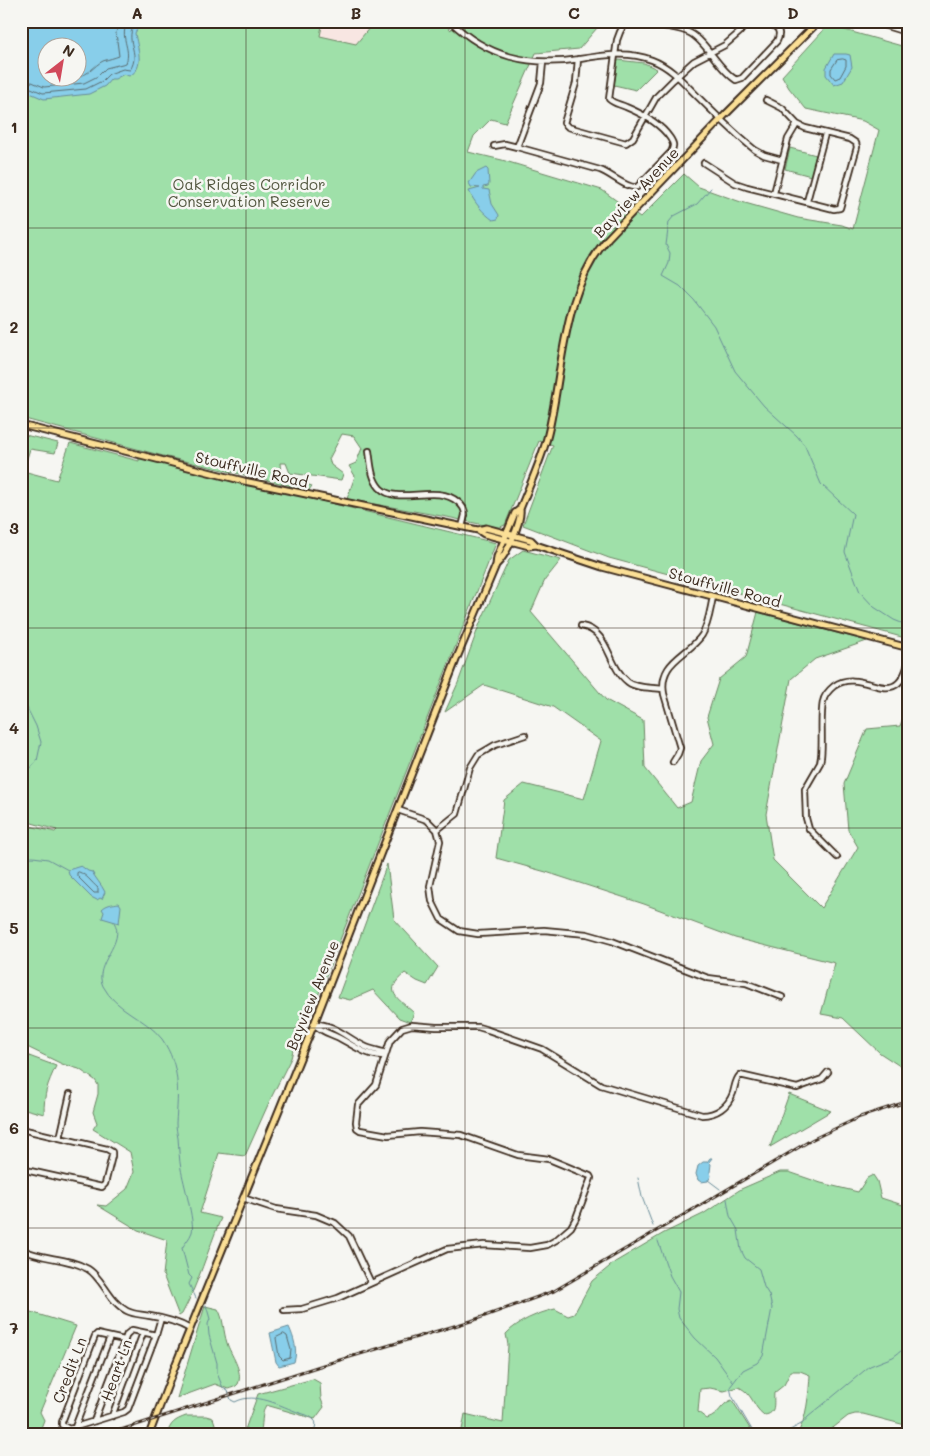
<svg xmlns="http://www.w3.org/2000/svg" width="930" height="1456" font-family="Mali,sans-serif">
<rect width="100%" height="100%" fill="#f6f6f2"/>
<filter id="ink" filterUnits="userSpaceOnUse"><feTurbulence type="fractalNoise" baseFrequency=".02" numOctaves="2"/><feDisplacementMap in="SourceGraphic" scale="10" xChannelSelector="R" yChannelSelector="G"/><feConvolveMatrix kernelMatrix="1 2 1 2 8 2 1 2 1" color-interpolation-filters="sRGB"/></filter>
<g filter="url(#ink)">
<path fill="#f8e6e2" d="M323 21H375L356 44 320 36Z"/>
<path fill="#9fe0a9" stroke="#6d8564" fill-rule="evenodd" d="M21 21H323L320 36 356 44 375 21H441L451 30 455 21H603L579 49 536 53 505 123 491 119 474 136 468 152 502 160 602 190 640 218 684 174 699 187 738 201 798 218 842 225 853 229 879 130 863 121 806 109 789 88 782 76 822 32 827 25 909 48V639L609 558 523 525 553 445 539 441 505 525 498 528 447 517 347 499 355 476 349 466 356 463 362 448 354 436 342 434 329 459 331 465 343 474 341 480 290 473 286 463H280L281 475 312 486 309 490 167 457 21 418ZM48 48H78V78H48Z
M618 60 644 63 657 69 636 90 614 85Z
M790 148 816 155 811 176 785 169Z
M21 434 58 443 55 453 30 449 23 471 57 480 70 443 139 461V457L496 543 316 1001 310 999 295 1032 296 1039 291 1058 271 1098 245 1156 219 1153 200 1213 221 1218C208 1250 198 1284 182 1314L179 1316 163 1275 167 1240 138 1230 97 1205 106 1206 127 1189 134 1172 130 1152 93 1129 97 1123 93 1112 98 1094V1085L95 1080 79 1069 62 1064 21 1044V824L55 832 57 830 21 820Z
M523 550 561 560 545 580 531 612 606 700 643 720 645 768 677 808 691 802 701 761 714 744 707 717 719 679 746 657 758 612 867 641 815 659 791 679 766 814 773 860 821 908 858 847 848 830 844 784 867 729 900 726 909 701V1072L880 1053 843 1018 821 1014 835 963 735 938 644 904 546 872 496 858 504 800 524 784 584 799 601 741 553 707 484 685 445 712 458 683 480 623 509 560Z
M387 864 394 919 438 967 427 985 417 981 405 973C382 992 398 998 414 1013L410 1022 399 1018 373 990 350 1000 338 997Z
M21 1053 56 1066C47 1085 44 1093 44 1114L21 1108Z
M789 1094 831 1111 770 1147Z
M780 1172H789L821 1183 858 1192 867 1178 873 1175 877 1181 881 1198 909 1207V1426L863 1414H855L848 1416 824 1435H796C807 1422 809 1391 810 1375L800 1371H791L784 1385 774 1393C773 1403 777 1414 764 1415 752 1406 754 1395 739 1387L724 1391 710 1388 700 1389 698 1412 707 1419C720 1415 720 1404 732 1400L754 1435H461L465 1414 503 1423 508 1345 506 1334C518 1321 538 1313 555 1309L568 1316 574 1314 592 1281 615 1262 664 1233 703 1214 741 1189Z
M205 1306 218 1309C224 1319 223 1331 227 1343 230 1354 244 1371 238 1384 236 1387 231 1388 228 1389L215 1384 177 1398Z
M21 1309 76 1326 40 1412 44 1420 39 1433 21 1428Z
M313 1379 320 1383 321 1399 324 1407 315 1419 266 1405C261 1413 263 1426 260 1435H243L258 1394Z
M186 1416H206L213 1418 215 1424 211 1435H167C170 1423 175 1420 186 1416Z"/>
<path fill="#88ceea" stroke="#698c98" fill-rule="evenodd" d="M21 21H142L135 33C137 47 146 68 129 76L124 74 115 79H111L105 86 89 94 44 99 30 93 21 96ZM48 48H78V78H48Z
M834 54H846L850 55 852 67 843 82 834 85 826 75V68Z
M486 168 488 170 489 184 488 186 483 187V189L489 190 492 204 499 215 498 219 493 220C483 213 474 202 469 191L480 188 471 187 469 183 476 173Z
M81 866 88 871 92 872C96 879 101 884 105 892L102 899 100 898 97 900 91 897 69 875 68 870Z
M119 903 121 906 119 923 102 918 104 912 102 909C107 904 113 904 119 903Z
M710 1158H712L709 1162 711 1164 710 1172 711 1176 708 1181 701 1182 698 1180 696 1174 698 1166 703 1162H707Z
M289 1327C294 1338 298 1351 294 1362L279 1366 276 1362 270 1333Z"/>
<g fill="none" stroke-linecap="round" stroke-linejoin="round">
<path stroke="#5a6c70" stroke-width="1" d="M843 59 846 60V66L840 77 835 79 831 74V69L837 60Z
M78 76C90 75 93 66 103 61 109 59 114 58 119 56L116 33 119 21
M21 84 32 82 44 87 84 83 98 76 106 68 126 63C132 48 118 37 128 21
M21 91 31 88 43 93 86 89 102 81 109 74 123 69 130 70C142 51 122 42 136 21
M79 872C87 875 91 882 98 888V893H94L77 876V873Z
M284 1334 287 1336 291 1350 290 1358 283 1360 279 1356 276 1338Z"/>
<path stroke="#698c98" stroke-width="1" d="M711 188 697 204 674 216 669 222 666 245 670 253 669 263 663 276 680 286 694 300 714 326 735 371 764 406 797 436 805 446 821 484 853 514 845 552 860 592 874 607 894 620 909 626
M21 696 36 726 41 742 37 761 21 779
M21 858 33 857 48 859 68 870
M909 877C905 884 903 892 904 900L909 903V913
M114 922C127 943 92 964 103 986 116 1011 145 1017 162 1039 181 1067 178 1092 176 1123 176 1128 177 1133 178 1138 179 1148 179 1159 181 1169 183 1181 195 1222 192 1232 190 1238 185 1243 182 1248L189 1275 192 1278 189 1284 196 1298
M909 927 905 944 909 952
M638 1178 642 1197 653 1226
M708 1180 720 1189
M727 1199 730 1216 738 1230 741 1250 745 1258 759 1269 764 1287 769 1295 772 1308 763 1356 757 1363 743 1370 730 1387 732 1396 755 1435
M658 1241 670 1276 679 1292 677 1309 679 1318 695 1338 715 1357 733 1382
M206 1305 210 1319 208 1324 209 1335 217 1363V1373L223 1388 228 1391 231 1400 235 1402C256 1391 280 1406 300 1413 304 1414 311 1416 314 1420 318 1423 314 1430 313 1435
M781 1435 803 1423 808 1417 870 1366 893 1357 909 1345"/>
<defs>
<path id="minor" d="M450 21C487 57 529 67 580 59 604 55 628 51 652 60 671 67 685 84 699 98 717 116 735 134 755 150L764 155 782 160
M649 21C661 28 677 26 690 33 707 42 718 69 736 80L742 78 777 41C783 29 775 26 765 21
M870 21 909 33
M578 59 576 83 564 123 568 127 626 143 633 138 657 96 673 80 694 61 725 45 740 32 748 21
M494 146 505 144 517 147 600 170C611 174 627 189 637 187L671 152C674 146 674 144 670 138 660 123 643 114 626 107 620 104 614 104 609 99L617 40 620 32 626 21
M517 147 541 83 543 62
M704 163 735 183 747 187 834 209 840 208 857 147 856 143 850 139 805 128 797 124 782 108 766 100
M774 193 788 139 797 124
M807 201 825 134
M369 451C371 464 371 478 380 488 398 506 436 483 458 502 462 505 465 510 465 515 464 519 463 523 462 527
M581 626C610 631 607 666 628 682 637 689 652 687 663 689
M673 762 678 754 680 748 664 694C658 661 688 656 702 635 709 623 710 610 713 597
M398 810 427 820 437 830 440 841 430 886 432 901 441 919 459 931 478 934 544 930 587 934 612 941 708 978 746 983 782 997
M437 830 457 814 470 768 478 755 495 745 525 735
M837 857 809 829 806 818 805 789 820 763 821 757C823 739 820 719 823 702 824 696 829 690 834 686 864 665 896 716 909 660
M314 1024C333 1023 347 1038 364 1046 369 1049 376 1050 383 1052L385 1056
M314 1024C321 1032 332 1034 341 1039 356 1047 367 1056 385 1056
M21 1129 107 1149 112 1152V1156L105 1184 102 1187 21 1169
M60 1138 70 1094
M243 1198 276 1209 316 1215 335 1223 349 1236 371 1283
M21 1249C41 1260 68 1257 88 1269 102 1277 109 1302 127 1311 135 1315 141 1314 150 1316 163 1318 178 1322 190 1329
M284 1310 302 1309 338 1298 447 1249 484 1245 530 1248 547 1245 556 1240 571 1227 576 1218 591 1178 590 1176 549 1159 518 1155 461 1135 420 1132 388 1135 360 1130 357 1128 356 1122 358 1105 376 1085 390 1041 402 1028 412 1025 436 1027H478L488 1030 542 1049 601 1085 702 1115C716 1115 728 1107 733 1093 735 1087 735 1080 740 1075L797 1088 822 1079 828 1072
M124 1340 97 1334 95 1336 62 1422V1425L69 1429 124 1412 128 1409 156 1335 161 1318
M112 1416 143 1333
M94 1421 127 1334 132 1330 156 1335
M75 1427 110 1337"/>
<path id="major" d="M21 425 244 481 478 530 484 534 529 546 536 545
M478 530 486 528 531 540 536 545 602 567 909 648
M496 565C506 556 522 522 520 509
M149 1435 175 1366 314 1024 456 660 496 565 497 557 515 513 520 509C530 484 542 459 548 434 564 368 561 292 608 238L725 115 819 21"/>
</defs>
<use href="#minor" stroke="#3b2a1e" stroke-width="8"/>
<use href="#major" stroke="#3b2a1e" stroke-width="9"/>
<use href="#minor" stroke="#f6f6f2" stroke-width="4.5"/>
<use href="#major" stroke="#fbdf96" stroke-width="5"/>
<defs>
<path id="rail" d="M105 1435 323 1365 471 1321 554 1291 813 1139 860 1117 909 1101"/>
</defs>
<use href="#rail" stroke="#3b2a1e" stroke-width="3"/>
<use href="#rail" stroke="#f6f6f2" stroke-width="1" stroke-dasharray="4" stroke-linecap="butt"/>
</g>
</g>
<path fill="none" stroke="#3b2a1e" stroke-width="1" stroke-opacity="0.55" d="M246 21V1435M465 21V1435M684 21V1435M21 228H909M21 428H909M21 628H909M21 828H909M21 1028H909M21 1228H909"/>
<g text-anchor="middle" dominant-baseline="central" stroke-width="5" stroke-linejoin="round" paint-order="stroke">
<g font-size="15" fill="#545841" stroke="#f6f6f2">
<text x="249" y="184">Oak Ridges Corridor<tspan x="249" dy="17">Conservation Reserve</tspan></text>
</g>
<g font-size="15" fill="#3b2a1e" stroke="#f6f6f2">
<text transform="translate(636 192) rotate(-47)">Bayview Avenue</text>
<text transform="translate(252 469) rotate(13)">Stouffville Road</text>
<text transform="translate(725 587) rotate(15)">Stouffville Road</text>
<text transform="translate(312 995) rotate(-68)">Bayview Avenue</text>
<text transform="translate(69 1370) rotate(-69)">Credit Ln</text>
<text transform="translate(116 1370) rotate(-70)">Heart Ln</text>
</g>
</g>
<rect width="930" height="1456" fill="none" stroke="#f6f6f2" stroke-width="55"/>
<g transform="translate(62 62) rotate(31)"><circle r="24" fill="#f6f6f2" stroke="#aba49d"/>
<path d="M0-4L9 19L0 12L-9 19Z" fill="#d1495b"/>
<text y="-8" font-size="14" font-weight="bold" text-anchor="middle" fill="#3b2a1e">N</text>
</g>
<rect x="28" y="28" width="874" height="1400" fill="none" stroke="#3b2a1e" stroke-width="2"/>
<g font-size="16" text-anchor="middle" font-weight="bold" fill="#3b2a1e">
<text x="137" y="19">A</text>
<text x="356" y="19">B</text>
<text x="574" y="19">C</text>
<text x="793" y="19">D</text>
<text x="14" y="133">1</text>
<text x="14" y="333">2</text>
<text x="14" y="534">3</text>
<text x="14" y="734">4</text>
<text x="14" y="934">5</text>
<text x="14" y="1134">6</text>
<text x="14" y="1334">7</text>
</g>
</svg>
